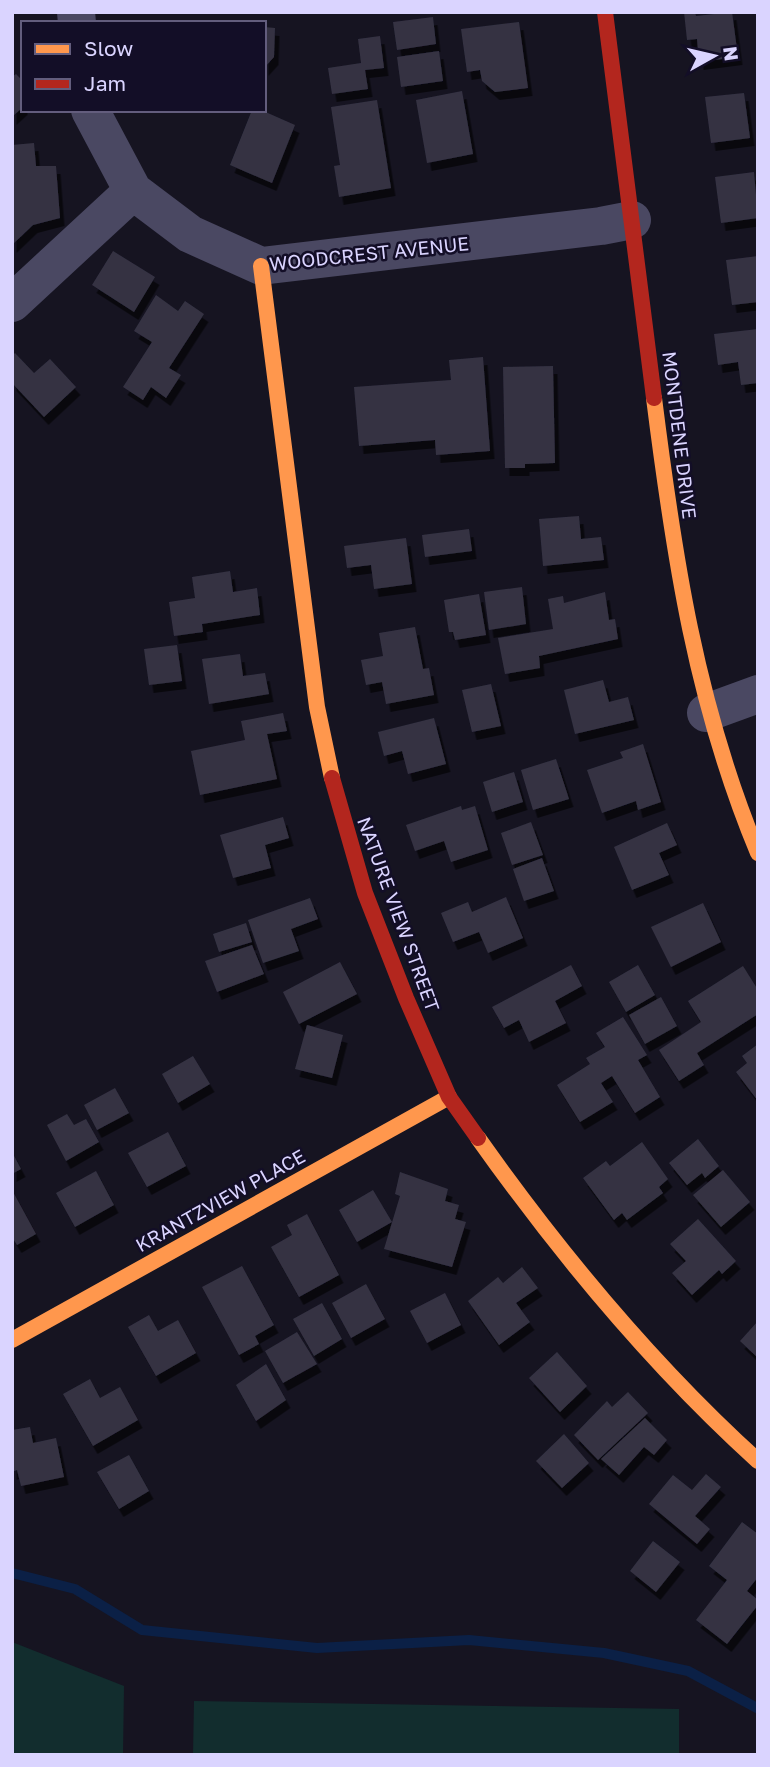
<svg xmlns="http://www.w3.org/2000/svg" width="770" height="1767" font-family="'Golos Text',sans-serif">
<defs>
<filter id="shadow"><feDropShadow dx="4.5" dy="8" stdDeviation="0" flood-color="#0009"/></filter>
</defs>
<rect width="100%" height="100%" fill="#161421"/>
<path fill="#122d2e" d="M12 1642 124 1686 123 1755H12Z
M194 1701 679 1709V1755H193Z"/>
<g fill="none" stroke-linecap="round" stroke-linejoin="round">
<path stroke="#0b2046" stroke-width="10" d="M12 1573 75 1589 142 1630 317 1648 469 1640 604 1653 688 1671 757 1708"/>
</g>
<path fill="#343243" filter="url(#shadow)" d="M684 12H695L696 16 732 12 738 57 699 62 697 39 687 40Z
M433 17 436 44 397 50 393 22Z
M519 22 528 88 495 92 482 81 480 70 467 72 461 29Z
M264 27 275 28 274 57 264 68Z
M380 36 384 68 365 70 368 89 332 94 328 68 361 63 358 39Z
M439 51 443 81 401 87 397 57Z
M16 74 23 81V107L12 117V77Z
M462 91 473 154 427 163 416 100Z
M744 93 750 138 711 143 705 97Z
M377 100 391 188 339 197 334 166 340 165 331 107Z
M252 110H261L295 125 272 183 230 165Z
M34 143 36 166H56L60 218 33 225 12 245V145Z
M754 172 758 218 721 223 715 177Z
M113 251 155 277 134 312 92 285Z
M758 256V302L732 305 726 260Z
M156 295 178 311 185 301 204 314 169 368 181 375 166 398 151 387 143 400 123 387 152 342 134 331Z
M758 329V383L741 385 738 362 718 365 714 334Z
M15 353 34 373 50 359 76 387 44 417 12 383V356Z
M483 357 490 451 436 455 435 440 359 446 354 387 451 380 449 360Z
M553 366 555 463 525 464V468H505L503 367Z
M579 516 581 539 601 537 604 560 543 566 539 519Z
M469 529 472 551 425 557 422 535Z
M406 538 412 584 374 589 371 565 347 568 344 546Z
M230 571 233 592 257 588 260 615 202 624 203 632 174 636 169 602 195 598 192 577Z
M522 587 526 624 489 630 484 592Z
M605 592 609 620 615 619 618 639 539 656 540 668 505 674 498 638 553 629 548 599 563 596 564 603Z
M479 594 486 635 455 640 453 632H449L444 600Z
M415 627 423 669 429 668 434 695 386 704 382 682 366 685 361 660 383 656 379 633Z
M177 645 182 681 149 685 144 649Z
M240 654 243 676 265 673 269 694 209 704 202 659Z
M603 680 609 702 628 697 634 720 575 734 564 690Z
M491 684 501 726 472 732 462 690Z
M283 713 287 731 267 734 277 779 200 795 191 751 245 740 241 721Z
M434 718 446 764 408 774 402 751 384 756 378 732Z
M643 744 661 802 638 810 636 801 602 813 587 770 623 758 620 752Z
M556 759 569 799 533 810 521 770Z
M514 772 523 802 492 812 483 782Z
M461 806 462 810 475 806 488 850 451 862 444 841 415 851 406 825Z
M283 817 289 838 265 845 271 868 233 878 220 835Z
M531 822 543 855 512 865 501 833Z
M667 823 677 845 659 853 669 875 632 890 614 847Z
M542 858 554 891 524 901 513 869Z
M506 897 523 938 488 953 479 932 453 942 441 913 468 902 472 912Z
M310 898 318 919 291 929 299 951 263 963 248 920Z
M703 903 721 942 671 967 651 927Z
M246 923 252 942 219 952 213 934Z
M252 945 264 974 217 992 205 961Z
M340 962 357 994 299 1024 283 992Z
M571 965 582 986 555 1001 566 1023 529 1042 519 1020 504 1028 492 1007Z
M638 965 655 995 626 1012 609 982Z
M743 966 758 990V1014L697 1053 704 1065 679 1081 659 1050 701 1022 688 1001Z
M661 997 677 1026 645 1044 629 1015Z
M623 1017 647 1055 638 1060 660 1097 635 1113 612 1076 601 1083 613 1102 580 1122 557 1085 590 1064 586 1058 605 1047 596 1033Z
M307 1025 343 1035 332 1078 295 1069Z
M758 1044V1101L736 1072 747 1063 742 1056Z
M193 1056 210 1084 178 1103 162 1074Z
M115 1088 129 1113 97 1130 84 1105Z
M67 1114 74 1125 86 1119 99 1142 66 1161 47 1125Z
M168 1132 186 1166 147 1187 128 1153Z
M698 1139 719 1166 705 1178 702 1173 687 1185 669 1163Z
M642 1142 668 1179 659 1187 663 1193 627 1220 622 1213 614 1220 583 1178 606 1161 610 1166Z
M12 1152 21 1169 12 1174Z
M723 1170 750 1202 721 1227 693 1195Z
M96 1171 114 1205 75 1227 56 1193Z
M400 1172 448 1189 445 1201 459 1205 455 1219 466 1222 452 1267 384 1249 400 1196 395 1194Z
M12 1190 36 1234 17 1245 12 1237Z
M373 1190 392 1222 357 1242 339 1210Z
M307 1214 339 1275 299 1297 271 1247 292 1235 287 1225Z
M698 1219 736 1261 722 1274 719 1270 692 1295 672 1273 686 1261 670 1244Z
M242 1266 274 1325 255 1336 259 1344 239 1355 202 1287Z
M522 1267 538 1288 516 1303 530 1322 499 1345 468 1301 498 1277 503 1283Z
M366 1284 385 1319 351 1338 332 1303Z
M445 1293 461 1325 427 1343 410 1311Z
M322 1303 342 1339 314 1356 293 1319Z
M149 1315 158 1331 178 1320 196 1353 156 1376 128 1327Z
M758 1321V1358L740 1341Z
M297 1332 317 1364 283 1383 265 1351Z
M557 1352 587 1386 560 1412 529 1378Z
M266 1364 286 1400 256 1421 236 1385Z
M90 1379 100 1398 120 1387 138 1420 93 1446 63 1394Z
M628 1392 648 1413 598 1460 574 1435 607 1401 612 1407Z
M645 1418 667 1440 654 1455 644 1447 619 1475 601 1459Z
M30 1427 33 1443 56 1438 64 1477 21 1486 17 1470 12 1472V1430Z
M564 1434 589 1463 562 1488 536 1461Z
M129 1455 149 1491 119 1509 97 1472Z
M706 1474 721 1487 695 1516 710 1529 697 1544 649 1504 673 1475 692 1490Z
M742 1522 758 1534V1577L747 1591 758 1600V1605L727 1644 696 1620 727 1580 709 1566Z
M653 1541 680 1562 656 1592 630 1571Z"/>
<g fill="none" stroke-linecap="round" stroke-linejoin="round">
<path stroke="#4a4862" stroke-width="38" d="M76 12 77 23
M90 110 133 191 190 234 261 266 601 226 632 220
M12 303 133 191
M706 713 758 694"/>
<path stroke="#ff974d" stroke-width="16" d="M261 266 317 707 332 778
M654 398C674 557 696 704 758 853
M478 1138C561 1255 652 1365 758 1461
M12 1340 449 1097"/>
<path stroke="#b3261e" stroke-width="16" d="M605 12 654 398
M332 778 365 893 406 998 449 1097 478 1138"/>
</g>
<g text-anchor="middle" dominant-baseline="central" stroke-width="5" stroke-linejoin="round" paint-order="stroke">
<g font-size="19" fill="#dad4ff" stroke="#130e27">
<text transform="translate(369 253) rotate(-6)">WOODCREST AVENUE</text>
<text transform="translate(680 435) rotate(83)">MONTDENE DRIVE</text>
<text transform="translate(399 914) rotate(70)">NATURE VIEW STREET</text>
<text transform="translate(220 1200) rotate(-29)">KRANTZVIEW PLACE</text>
</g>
</g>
<rect width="770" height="1767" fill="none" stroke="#dad4ff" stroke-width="28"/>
<rect x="21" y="21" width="245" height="91" fill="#130e27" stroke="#635d7d" stroke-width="2"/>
<rect x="35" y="44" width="35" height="10" fill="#ff974d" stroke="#635d7d" stroke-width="2"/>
<text x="84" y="56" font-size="21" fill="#dad4ff">Slow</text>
<rect x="35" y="79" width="35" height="10" fill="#b3261e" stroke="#635d7d" stroke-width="2"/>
<text x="84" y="91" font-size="21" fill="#dad4ff">Jam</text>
<g transform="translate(714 56) rotate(82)" stroke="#130e27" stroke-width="5" paint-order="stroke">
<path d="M0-5L12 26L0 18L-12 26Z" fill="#dad4ff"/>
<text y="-10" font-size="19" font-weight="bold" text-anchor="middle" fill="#dad4ff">N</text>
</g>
</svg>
